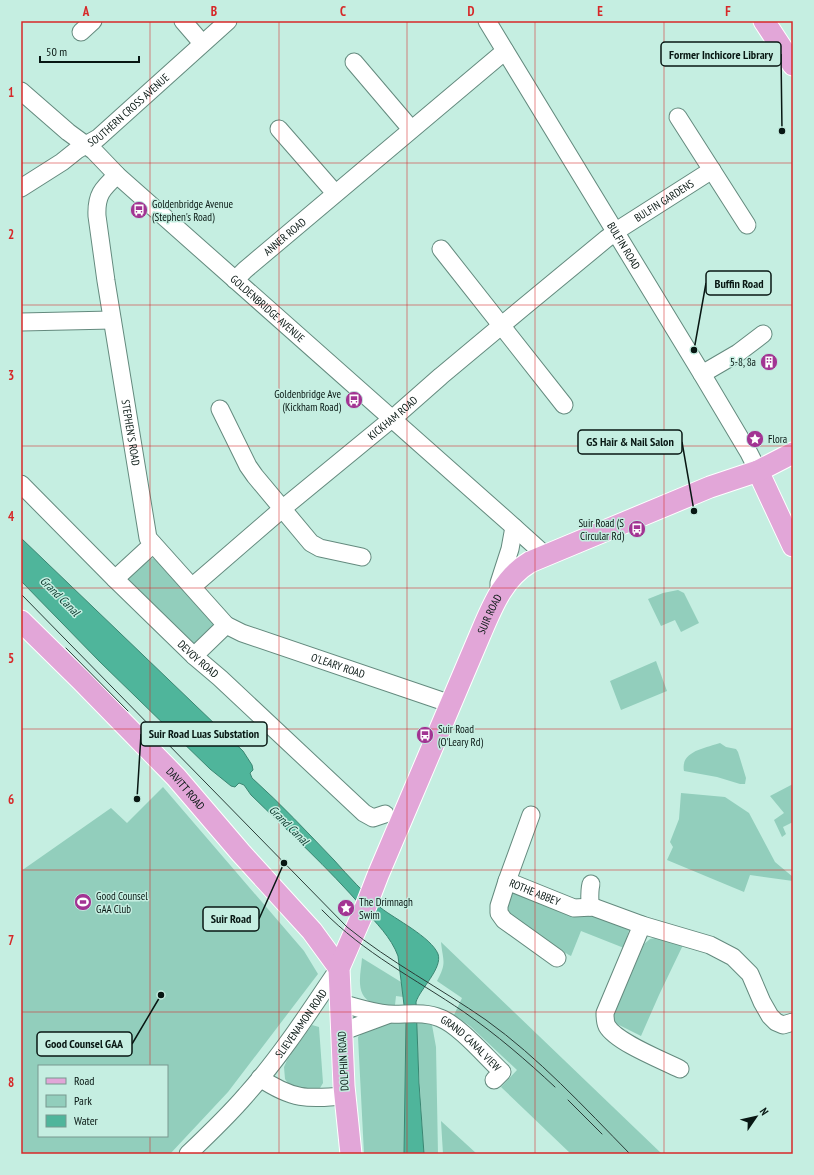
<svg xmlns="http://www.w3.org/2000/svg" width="814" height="1175" font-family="'PT Sans Narrow',sans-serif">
<rect width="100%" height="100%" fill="#c5eee1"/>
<path fill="#92cebc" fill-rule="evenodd" d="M155 558 216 624 193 646 128 582V578L149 559Z
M678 590 684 593 699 623 681 632 675 620 661 626 648 599 663 593Z
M656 661 667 691 621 710 610 681Z
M720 743 726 747 736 749 738 752 746 778 745 784H740L717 777 684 771C680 751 706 748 720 743Z
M793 784V822L783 827 786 834 782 837 774 820 784 813 770 796Z
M163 787 304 951 318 974 228 1092 170 1154H21V871L111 808 127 823ZM39 1066H167V1136H39Z
M681 793 725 797 749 813 775 862 793 877V881L750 875 744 892 667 860 673 847 670 842 679 819Z
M513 893 576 916H594L629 930 624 948 581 931 571 956 569 955 505 916 501 904Z
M660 937 683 945 659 995 641 1036 611 1021 644 944 650 939Z
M441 942 662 1154H571L501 1087 517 1070 470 1026 454 1015 462 998 437 981C447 962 443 962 441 942Z
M362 958 401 982 403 997 396 996 395 1005C388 1005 379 1005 373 1003 354 996 361 973 362 958Z
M406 1021 404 1154H364L358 1037 368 1027 392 1022Z
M416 1021 427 1022 432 1025 436 1047 438 1154H424Z
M312 1025 319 1027 323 1083 320 1088 308 1092 290 1086 285 1079 284 1067 287 1060Z
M441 1121 477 1154H443Z"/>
<path fill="#4fb59b" stroke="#3a8672" d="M21 538 243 751 252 765 253 770 250 773 252 778C281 804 307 832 334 860 349 877 364 893 381 908 395 919 431 937 438 954 443 968 420 989 416 1002L419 1083 424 1154H404L406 1021 398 956C391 937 376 923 363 908 328 868 289 832 251 795L244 785 239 783 235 787 231 786 210 769 100 662 21 581Z"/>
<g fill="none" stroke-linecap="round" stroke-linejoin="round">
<defs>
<g id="minor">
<path d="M183 21 202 43"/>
<path id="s1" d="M487 21 702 374 749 453 758 471"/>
<path d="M81 32 93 21"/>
<path d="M354 62 411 129"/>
<path id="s2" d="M21 91 68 132 94 151 117 175 514 527 545 555"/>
<path d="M678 117 747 225"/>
<path d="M279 129 335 193"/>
<path id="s3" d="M117 175C102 189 96 195 97 216L106 281 148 538 226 625 242 633 451 704"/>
<path id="s4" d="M21 188 62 162 77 150 98 138 228 21"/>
<path d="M441 249 564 405"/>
<path id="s5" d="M235 280 245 270 505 51"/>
<path d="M21 322 112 320"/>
<path d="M702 374 738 353 763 334"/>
<path d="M220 409 248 466 255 476 311 543 320 548 362 557"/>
<path id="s6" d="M21 484 115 579 194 656 220 678 364 813 373 818 385 814"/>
<path d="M115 579 153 544"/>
<path id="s7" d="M193 586 282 509 399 413 441 376 520 310 606 239 621 228 712 170"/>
<path d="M499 592V583L510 549 514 527"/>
<path d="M194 656 226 625"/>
<path d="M507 881 531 815"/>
<path d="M590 907C590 899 589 892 591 884"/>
<path d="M642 925 605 1013C605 1017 605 1022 607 1026 616 1042 662 1060 680 1069"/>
<path id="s8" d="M557 958 504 920 499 913V906L507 881 574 908 593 907 642 925 710 945 733 957 750 974 762 1002 770 1016 776 1022 783 1025 793 1022"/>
<path id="s9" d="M340 1003C356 1007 372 1013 388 1014 405 1015 424 1011 440 1018 459 1025 486 1057 502 1072L494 1080"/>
<path d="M341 1032 387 1015"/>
<path d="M260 1078C293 1100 306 1099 345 1096"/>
<path id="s10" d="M188 1154C208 1135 228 1116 246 1095 281 1056 310 1011 339 968"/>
</g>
<g id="major">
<path d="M764 21 793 65"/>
<path d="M758 471 793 546"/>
<path id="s11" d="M21 621 81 680 176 777 241 853 312 931 339 968"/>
<path id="s12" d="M351 1154 344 1086 339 968 366 906 378 875 480 635C492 607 503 578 530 562L710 487 758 471 793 453"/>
</g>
</defs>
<use href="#minor" stroke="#648a7e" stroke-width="19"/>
<use href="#major" stroke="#fff" stroke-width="23"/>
<use href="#minor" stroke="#fff" stroke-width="17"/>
<use href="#major" stroke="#e2a6d8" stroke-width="21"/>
<path stroke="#2a3d38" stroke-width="1" d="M21 594 347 927C390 962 440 988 486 1020 539 1058 584 1107 630 1154
M66 648 128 711
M322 910C365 954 414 978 464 1012 497 1035 526 1060 555 1087
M568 1100 602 1134"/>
</g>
<path fill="none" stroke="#d62828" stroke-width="1" stroke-opacity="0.55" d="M150 21V1066M279 21V1154M407 21V1154M535 21V1154M664 21V1154M21 163H793M21 305H793M21 446H793M21 588H793M21 729H793M21 870H793M21 1012H793M150 1136V1154"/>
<defs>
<symbol id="bus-disc" viewBox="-11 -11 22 22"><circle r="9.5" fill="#a23493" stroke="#c5eee1"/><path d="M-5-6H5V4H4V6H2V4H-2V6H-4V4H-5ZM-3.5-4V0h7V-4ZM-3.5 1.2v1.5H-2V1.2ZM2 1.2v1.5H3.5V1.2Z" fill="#fff"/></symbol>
<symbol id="building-disc" viewBox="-11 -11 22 22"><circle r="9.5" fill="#a23493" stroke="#c5eee1"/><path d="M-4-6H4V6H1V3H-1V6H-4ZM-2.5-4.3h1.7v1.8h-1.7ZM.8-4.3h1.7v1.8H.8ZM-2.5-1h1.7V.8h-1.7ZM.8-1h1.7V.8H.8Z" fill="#fff"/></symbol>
<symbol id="sight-disc" viewBox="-11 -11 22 22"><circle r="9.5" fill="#a23493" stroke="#c5eee1"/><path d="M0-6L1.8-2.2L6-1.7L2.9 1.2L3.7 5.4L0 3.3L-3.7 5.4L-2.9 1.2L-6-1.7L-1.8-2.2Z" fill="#fff"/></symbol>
<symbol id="stadium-disc" viewBox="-11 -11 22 22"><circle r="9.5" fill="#a23493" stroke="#c5eee1"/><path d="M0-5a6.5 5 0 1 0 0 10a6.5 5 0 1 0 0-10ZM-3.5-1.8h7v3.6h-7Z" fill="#fff"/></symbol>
</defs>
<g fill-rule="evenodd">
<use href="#bus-disc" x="129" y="200" width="20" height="20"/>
<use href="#building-disc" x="759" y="352" width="20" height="20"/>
<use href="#bus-disc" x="344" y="390" width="20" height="20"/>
<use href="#sight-disc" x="745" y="429" width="20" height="20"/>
<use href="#bus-disc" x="627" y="519" width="20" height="20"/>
<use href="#bus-disc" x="415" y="725" width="20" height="20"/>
<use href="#stadium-disc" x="73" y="892" width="20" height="20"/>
<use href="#sight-disc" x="336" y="898" width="20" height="20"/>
</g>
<g text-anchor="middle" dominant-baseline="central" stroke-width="3" stroke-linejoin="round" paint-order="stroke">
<g font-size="11" fill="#081713" stroke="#c5eee1">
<text stroke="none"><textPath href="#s4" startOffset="133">SOUTHERN CROSS AVENUE</textPath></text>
<text stroke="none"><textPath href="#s7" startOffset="609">BULFIN GARDENS</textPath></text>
<text stroke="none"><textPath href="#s5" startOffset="66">ANNER ROAD</textPath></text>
<text stroke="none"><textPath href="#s1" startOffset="263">BULFIN ROAD</textPath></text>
<text stroke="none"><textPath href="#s2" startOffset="329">GOLDENBRIDGE AVENUE</textPath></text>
<text stroke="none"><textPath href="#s7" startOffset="261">KICKHAM ROAD</textPath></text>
<text stroke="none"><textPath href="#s3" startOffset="267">STEPHEN'S ROAD</textPath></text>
<text stroke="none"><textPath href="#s12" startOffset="571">SUIR ROAD</textPath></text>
<text stroke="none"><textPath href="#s6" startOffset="249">DEVOY ROAD</textPath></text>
<text stroke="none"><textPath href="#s3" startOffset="610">O'LEARY ROAD</textPath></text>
<text stroke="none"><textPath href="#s11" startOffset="235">DAVITT ROAD</textPath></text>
<text stroke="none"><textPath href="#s8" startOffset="137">ROTHE ABBEY</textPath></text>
<text stroke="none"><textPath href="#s10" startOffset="173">SLIEVENAMON ROAD</textPath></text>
<text stroke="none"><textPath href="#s9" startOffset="142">GRAND CANAL VIEW</textPath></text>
<text transform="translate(343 1061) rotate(-93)">DOLPHIN ROAD</text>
</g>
<g font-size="11" fill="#081713" stroke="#c5eee1" text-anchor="start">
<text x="152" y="204">Goldenbridge Avenue<tspan x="152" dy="13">(Stephen's Road)</tspan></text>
<text x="756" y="362" text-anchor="end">5-8, 8a</text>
<text x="341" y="394" text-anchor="end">Goldenbridge Ave<tspan x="341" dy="13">(Kickham Road)</tspan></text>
<text x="768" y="439">Flora</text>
<text x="624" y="523" text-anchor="end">Suir Road (S<tspan x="624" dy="13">Circular Rd)</tspan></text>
<text x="438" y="729">Suir Road<tspan x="438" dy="13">(O'Leary Rd)</tspan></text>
<text x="96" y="896">Good Counsel<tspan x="96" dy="13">GAA Club</tspan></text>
<text x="359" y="902">The Drimnagh<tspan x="359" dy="13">Swim</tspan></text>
</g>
<g font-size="12" font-style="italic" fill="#134035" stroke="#c5eee1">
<text transform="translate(60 596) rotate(45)">Grand Canal</text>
<text transform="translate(289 825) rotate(45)">Grand Canal</text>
</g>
</g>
<path fill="none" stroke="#081713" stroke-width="1.5" d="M782 131L781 54M694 350L706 283M694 511L682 442M137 799L141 734M284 863L259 919M161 995L132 1044"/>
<g fill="#081713" stroke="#c5eee1" stroke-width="1.5">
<circle cx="782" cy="131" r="4"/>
<circle cx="694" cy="350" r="4"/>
<circle cx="694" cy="511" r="4"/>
<circle cx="137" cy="799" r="4"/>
<circle cx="284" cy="863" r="4"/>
<circle cx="161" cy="995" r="4"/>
</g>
<g fill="#c5eee1" stroke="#081713" stroke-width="1.5">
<rect x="661" y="42" width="120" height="24" rx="4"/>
<rect x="706" y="271" width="65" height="24" rx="4"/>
<rect x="578" y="430" width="104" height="24" rx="4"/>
<rect x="141" y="722" width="126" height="24" rx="4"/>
<rect x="203" y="907" width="56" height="24" rx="4"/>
<rect x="37" y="1032" width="95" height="24" rx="4"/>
</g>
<g font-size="12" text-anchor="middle" font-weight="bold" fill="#081713">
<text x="721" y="59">Former Inchicore Library</text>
<text x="739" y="288">Buffin Road</text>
<text x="630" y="446">GS Hair &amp; Nail Salon</text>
<text x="204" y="738">Suir Road Luas Substation</text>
<text x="231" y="923">Suir Road</text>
<text x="84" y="1048">Good Counsel GAA</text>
</g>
<rect width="814" height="1175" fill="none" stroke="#c5eee1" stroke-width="44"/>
<rect x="38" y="1065" width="130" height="72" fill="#c5eee1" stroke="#79988f"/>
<rect x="46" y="1078" width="20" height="6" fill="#e2a6d8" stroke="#79988f"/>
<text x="74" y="1085" font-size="12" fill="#081713">Road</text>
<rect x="46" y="1095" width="20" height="12" fill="#92cebc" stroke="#79988f"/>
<text x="74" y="1105" font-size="12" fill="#081713">Park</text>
<rect x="46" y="1115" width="20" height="12" fill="#4fb59b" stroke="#79988f"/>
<text x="74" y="1125" font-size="12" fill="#081713">Water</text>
<g transform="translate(756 1117) rotate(56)" stroke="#c5eee1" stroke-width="3" paint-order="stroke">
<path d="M0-3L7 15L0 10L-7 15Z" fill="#081713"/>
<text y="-6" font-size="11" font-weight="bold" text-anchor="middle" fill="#081713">N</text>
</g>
<path d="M40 56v6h99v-6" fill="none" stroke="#081713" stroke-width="2"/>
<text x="46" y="56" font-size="12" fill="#081713" stroke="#c5eee1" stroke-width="3" paint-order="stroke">50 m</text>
<rect x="22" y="22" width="770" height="1131" fill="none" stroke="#d62828" stroke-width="1.5"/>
<g font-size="13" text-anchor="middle" font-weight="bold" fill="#d62828">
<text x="86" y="16">A</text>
<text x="214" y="16">B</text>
<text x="343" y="16">C</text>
<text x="471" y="16">D</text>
<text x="600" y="16">E</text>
<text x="728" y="16">F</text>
<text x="11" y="97">1</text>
<text x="11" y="239">2</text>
<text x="11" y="380">3</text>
<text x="11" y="521">4</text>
<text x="11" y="663">5</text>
<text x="11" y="804">6</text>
<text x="11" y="945">7</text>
<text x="11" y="1087">8</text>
</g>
</svg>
